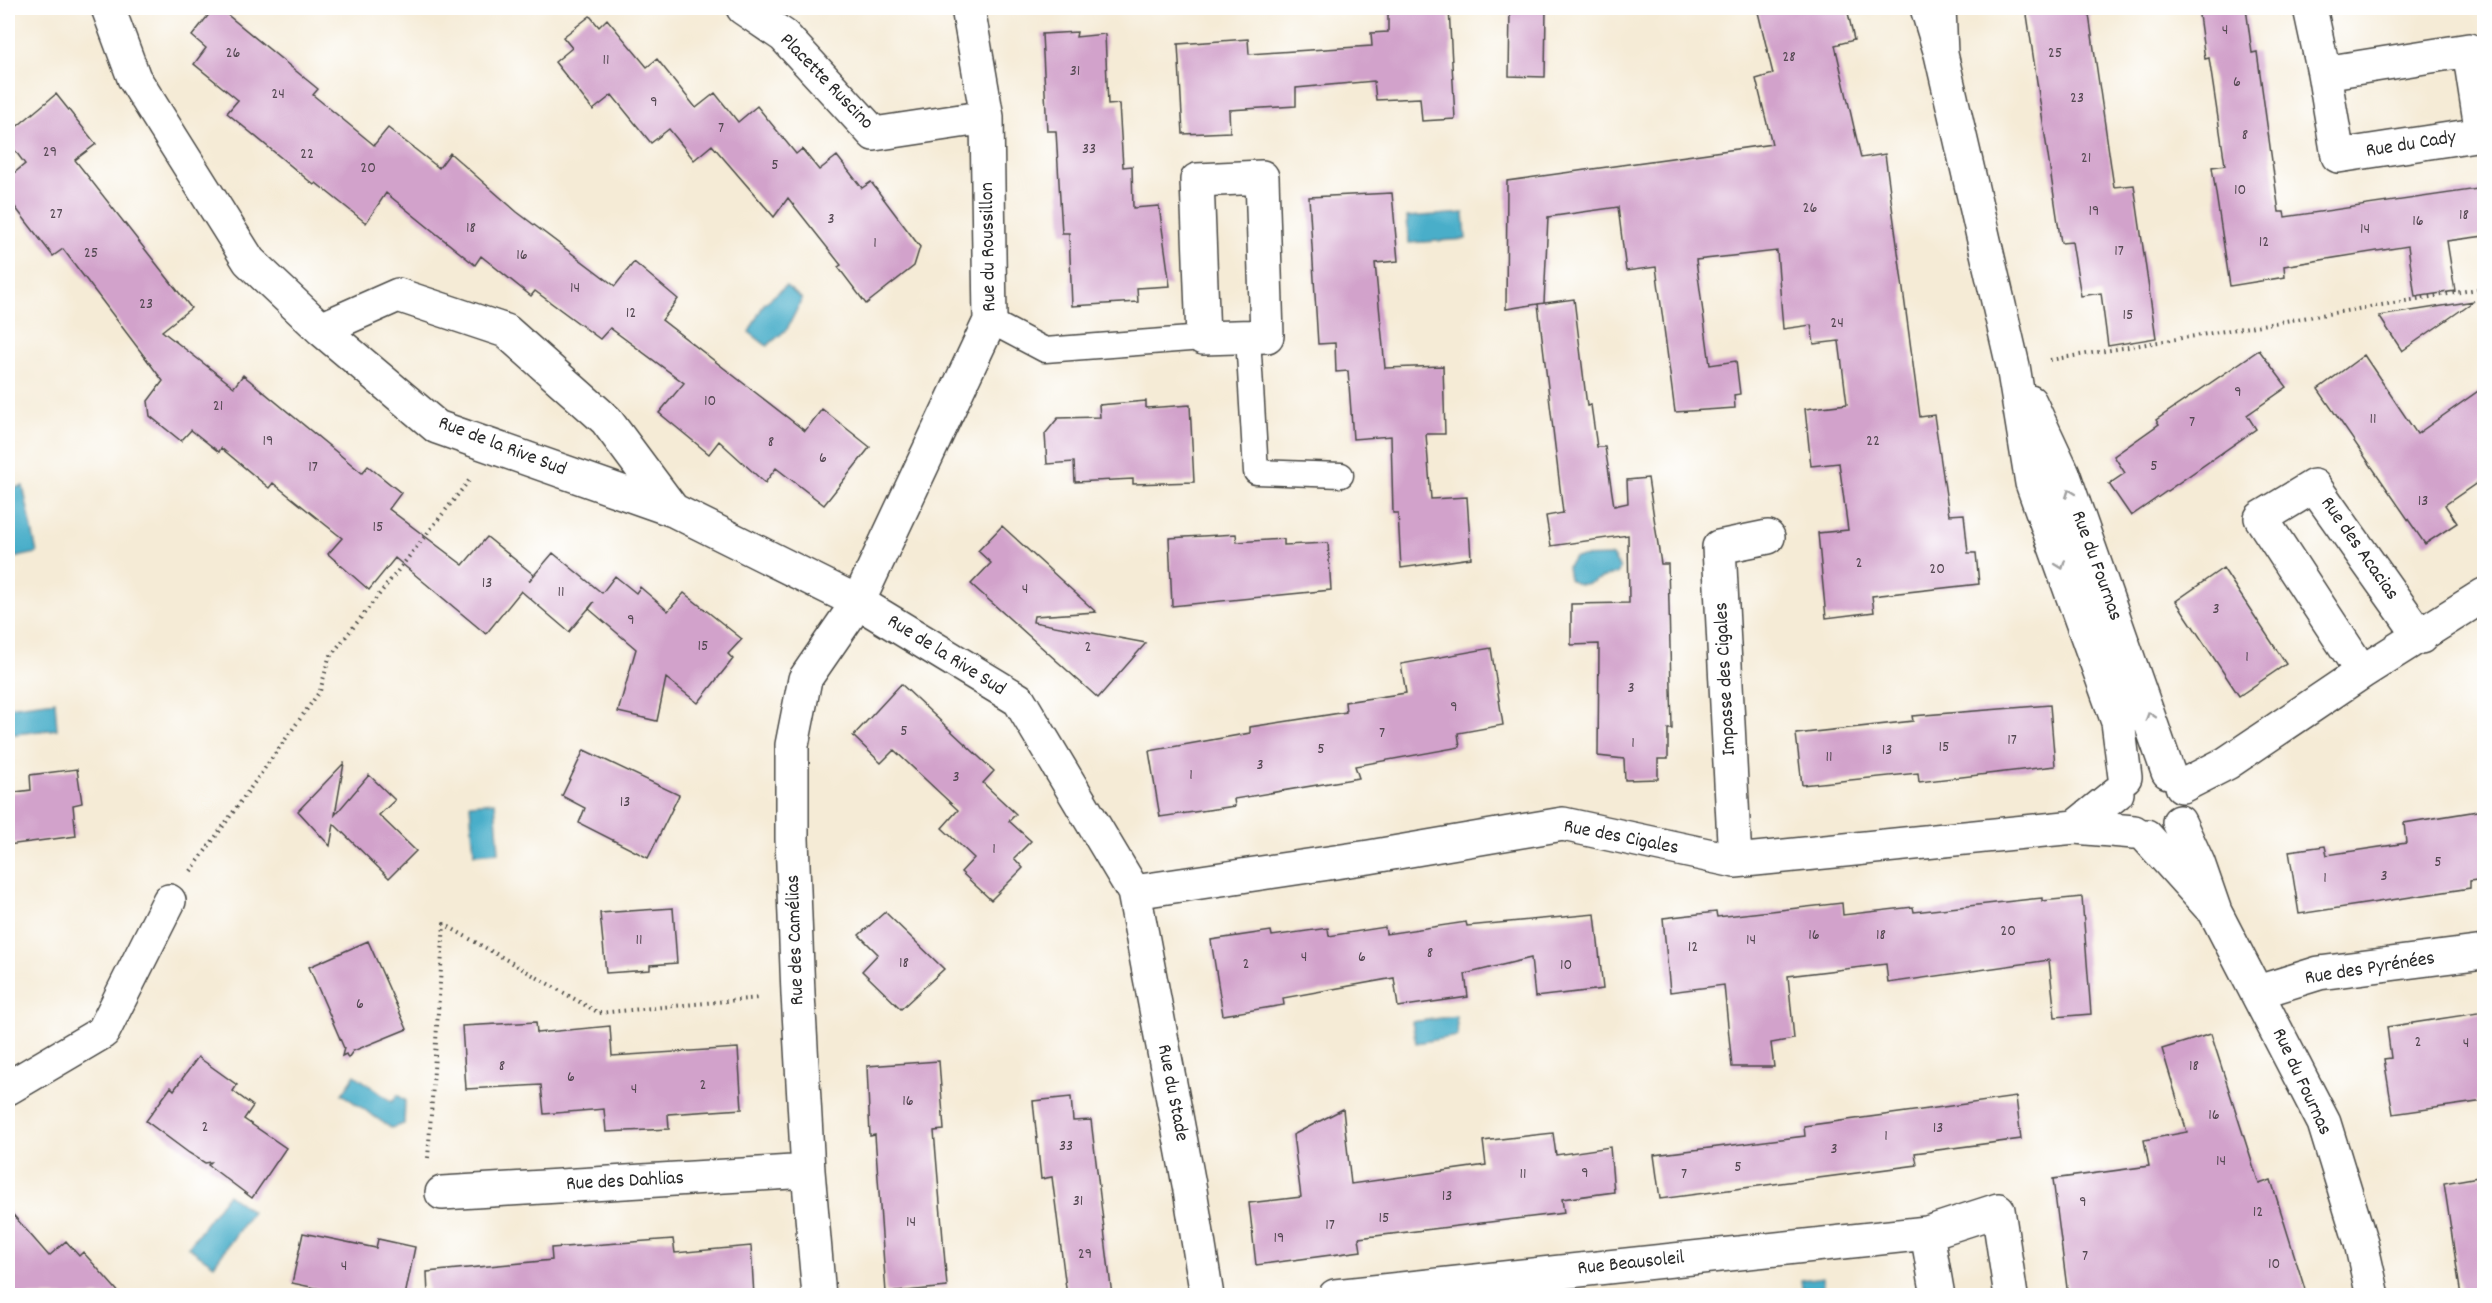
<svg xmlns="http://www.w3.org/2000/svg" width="2492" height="1303" font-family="Dekko,sans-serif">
<rect width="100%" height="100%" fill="#fff"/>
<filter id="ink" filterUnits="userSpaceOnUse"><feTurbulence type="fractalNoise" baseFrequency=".0167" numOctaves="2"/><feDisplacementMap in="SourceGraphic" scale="12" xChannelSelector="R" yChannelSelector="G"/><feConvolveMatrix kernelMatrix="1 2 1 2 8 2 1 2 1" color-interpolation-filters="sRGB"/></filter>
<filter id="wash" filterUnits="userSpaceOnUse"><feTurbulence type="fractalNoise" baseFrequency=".008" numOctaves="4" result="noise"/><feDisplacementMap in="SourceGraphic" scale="24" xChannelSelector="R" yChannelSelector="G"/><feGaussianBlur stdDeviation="1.35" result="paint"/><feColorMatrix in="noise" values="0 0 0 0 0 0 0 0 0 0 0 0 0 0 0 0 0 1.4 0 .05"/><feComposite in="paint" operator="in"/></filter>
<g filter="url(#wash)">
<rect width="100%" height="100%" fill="#f5ebd6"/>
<path fill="#4aaec9" stroke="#3a6c7a" stroke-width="1.5" d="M1464 213 1466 239 1409 243 1407 217Z
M786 286 802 299 787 329 767 346 749 332 764 304Z
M23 486 37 553 8 559V489Z
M1612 556 1620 568 1617 574C1601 574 1584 593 1569 579L1567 567 1575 557Z
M55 701 57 729 8 735V707Z
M495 802 499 852 474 854 470 804Z
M1456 1016 1458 1036 1416 1043 1412 1022Z
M355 1075 392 1102 397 1095 405 1100 404 1124 391 1128 342 1094Z
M228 1194 252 1212 214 1265 188 1247Z
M1823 1277 1825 1295H1803L1801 1280Z"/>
<g id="blocks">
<path fill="#d2a2cb" d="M214 8H219L318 89 313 95 374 145 388 128 439 168 450 153 517 212 615 286 634 262 678 299 662 320 805 431 822 409 870 447 824 505 776 468 765 483 719 441 709 454 659 413 684 383 610 328 600 339 535 291 531 296 481 256 475 265 386 193 366 223 316 183 314 185 227 113 238 100 194 64 206 48 192 36Z
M1449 8 1455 119 1422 121 1420 98 1376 100 1374 81 1296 88V106L1229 110 1230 132 1183 134 1178 44 1248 39 1249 54 1372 46 1371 33 1388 32V12Z
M1510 8H1546L1545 77 1509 76Z
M1757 8H1847L1854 40 1835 45 1861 158 1885 154 1920 417 1934 415 1949 515 1964 514 1968 553H1976L1979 584 1872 596 1874 612 1826 618 1818 533 1848 530 1839 463 1811 466 1805 409 1847 404 1839 341 1814 344 1811 325 1783 329 1777 251 1696 260 1710 365 1736 361 1740 394 1734 395 1735 408 1675 412 1656 267 1626 271 1618 207 1548 217 1544 303 1506 309 1507 181 1772 144 1756 79 1773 74Z
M2026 8H2088L2114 187 2134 185 2156 338 2108 346 2101 293 2081 296 2072 242 2061 243Z
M2198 8H2246L2252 53 2257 52 2279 212H2284L2285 217 2484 188V236L2447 241 2455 291 2415 297 2408 246 2284 266 2285 277 2230 286 2212 167 2225 165 2209 58 2205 59Z
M590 16 599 27 607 19 647 67 657 59 696 108 715 93 738 122 757 106 796 154 802 149 819 170 837 156 862 188 871 182 920 247 914 266 866 304 838 267 841 265 788 198 774 217 712 145 694 160 669 129 651 143 612 95 593 110 555 62 572 48 563 37Z
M1077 32 1076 37 1105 34 1108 105 1119 104 1123 167 1132 166 1133 208 1159 206 1170 286 1137 288 1138 302 1072 306 1069 233H1062L1056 131H1047L1042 34Z
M56 94 96 144 75 160 191 308 162 331 234 387 243 375 362 473 368 466 401 493 389 509 463 565 487 537 534 575 529 581 553 553 602 593 615 576 636 593 640 587 668 611 684 593 742 639 728 654 733 659 698 703 666 678 657 721 618 712 636 649 589 609 594 602 569 632 521 591 486 634 395 558 369 590 328 554 342 538 273 483 269 488 221 448 219 452 191 430 181 441 150 416 148 401 163 381 63 249 53 256 8 198V178L25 164 8 141V134Z
M1392 193 1398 261 1375 263 1385 368 1443 366 1445 434H1426L1431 499 1467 497 1471 558 1401 568 1398 513H1393L1391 436 1353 439 1348 371 1336 372 1335 343 1318 344 1309 197Z
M1574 299 1587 406 1591 405 1597 447H1605L1614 506 1628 503 1627 480 1648 478 1661 564H1668L1672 729H1668V759H1658V779L1625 780 1624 759 1598 756 1599 644 1571 645V604L1629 603 1628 535 1551 546 1546 516 1563 513 1538 304Z
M2474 301 2402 351 2379 316Z
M2259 350 2287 387 2247 415 2256 429 2131 516 2109 484 2125 473 2114 456 2159 424 2156 420Z
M2364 355 2417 434 2484 387V478L2445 505 2457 523 2425 544 2318 389Z
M1146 401V408L1190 405 1194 482 1133 484V479L1075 482 1074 462 1047 464 1045 434 1058 418 1100 417 1099 405Z
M1002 526 1096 612 1034 616 1033 622 1146 643 1098 698 971 584 991 563 978 551Z
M1236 534 1237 542 1284 539V545L1328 543 1331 590 1172 606 1169 538Z
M2223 568 2286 664 2239 696 2176 601Z
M1491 648 1503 725 1458 733 1460 747 1355 766 1359 778 1234 799 1235 806 1160 817 1149 751 1250 733V727L1346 712 1345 702 1406 693 1401 664Z
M901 684 994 771 983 783 1016 814 1009 821 1031 841 1014 858 1023 868 991 900 961 872 974 858 942 828 958 810 894 750 881 763 853 736Z
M2050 705 2055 766 1919 782 1918 773 1802 785 1796 734 1913 721 1912 716Z
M584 750 679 795 648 858 579 823 585 808 562 796Z
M344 763 335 815 369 775 395 800 379 815 416 851 389 878 334 824 330 846 298 811Z
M77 769 82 803 73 805 76 836 8 845V793L31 790 30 775Z
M2484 810V879L2470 881V888L2299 914 2289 851 2325 846 2327 855 2406 843 2404 823Z
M2082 897 2091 1014 2055 1017 2049 960 1888 983 1886 964 1788 976 1794 1039 1771 1043 1774 1067H1732L1724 985 1670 992 1663 918 1716 912 1717 917 1842 903 1843 915 1913 907 1914 912 2042 898V901Z
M673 908 677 963 650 965V970L606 973 600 913Z
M885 912 944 969 901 1009 862 971 878 954 859 935Z
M1595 914 1603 989 1535 997 1531 958 1465 974 1468 997 1398 1007 1394 978 1283 998 1284 1005 1223 1015 1211 940 1271 931 1272 936 1328 928 1329 936 1385 927 1386 934 1466 922 1467 926Z
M368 941 407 1029 353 1051 348 1058 346 1054 342 1056 344 1048 309 967Z
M2484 1012V1101L2393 1114 2384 1059 2391 1058 2387 1027Z
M536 1022 537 1033 610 1026 612 1056 738 1048 742 1109 668 1114 669 1129 606 1132 604 1109 544 1114 541 1085 466 1089 462 1026Z
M2211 1034 2259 1184 2271 1180 2307 1296H2068L2053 1179 2149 1166 2144 1140 2187 1132 2162 1049Z
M198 1057 237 1085 233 1091 253 1106 244 1119 286 1148 252 1198 208 1165 211 1162 205 1163 189 1153 146 1121 171 1087 174 1090Z
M939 1061 944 1130 934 1131 947 1287 886 1293 875 1135 870 1136 867 1066Z
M1071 1097 1073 1121 1091 1120 1112 1296H1067L1052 1177 1041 1179 1033 1101Z
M2016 1097 2021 1139 1915 1153 1917 1165 1660 1199 1654 1155 1805 1136 1804 1126Z
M1343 1109 1351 1184 1486 1165 1483 1141 1553 1133 1556 1155 1610 1147 1614 1192 1562 1199 1564 1213 1359 1238 1361 1251 1256 1265 1249 1203 1301 1197 1293 1135Z
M2484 1176V1296H2461L2444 1183Z
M8 1209 49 1256 66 1241 79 1256 83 1252 122 1296H8Z
M303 1233 376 1248 378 1239 415 1247 405 1296H353L292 1283Z
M673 1239 675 1253 751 1246 754 1296H428L427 1272 552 1260 551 1248Z"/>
</g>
</g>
<g filter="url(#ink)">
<use href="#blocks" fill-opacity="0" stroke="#494845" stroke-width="1.5"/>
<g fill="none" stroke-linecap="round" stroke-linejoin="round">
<defs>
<path id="lane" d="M990 321 1045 350 1203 338
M1248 337 1256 472 1341 475"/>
<path id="street" d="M108 8 134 78 249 261 321 329 437 427 673 510 858 602 1019 700 1134 892 1190 1190 1207 1296
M743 8 784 36 874 134 987 117
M1927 8 1941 54 1939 8
M2310 8 2324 73 2338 156 2482 134 2469 50 2324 73
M1941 54 2013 366 2032 483 2118 722 2125 777
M1262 177 1267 336 1203 338 1197 180Z
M321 329 398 295 506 331 606 420 673 510
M2030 402 2063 473 2168 772
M2362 672 2261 518 2314 486 2421 637
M2182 786 2227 763 2362 672 2484 595
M2179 822 2198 863 2215 912 2324 1123 2361 1243 2373 1296
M2075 827 2117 793
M2146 836 2209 906
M1735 861 1719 547 1768 537
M1134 892 1369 857 1563 824 1735 861 2075 827 2134 832
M2258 992 2319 973 2484 952
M8 1088 103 1032 169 901
M442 1193 808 1171
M1927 1233 1938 1296
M819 1296 808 1171 798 994 792 839V745L805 679 858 602 990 321 987 117 968 8
M1335 1296 1927 1233 1998 1210 2011 1296"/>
</defs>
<use href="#lane" stroke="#494845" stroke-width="27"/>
<use href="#street" stroke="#494845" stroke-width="36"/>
<path stroke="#494845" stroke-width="4" stroke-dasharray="1.5 4.5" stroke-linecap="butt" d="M2050 360 2484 288
M191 871 320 691 329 658 471 478
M428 1158 444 924 599 1013 759 998"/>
<use href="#lane" stroke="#fff" stroke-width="24"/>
<use href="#street" stroke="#fff" stroke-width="33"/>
</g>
<defs><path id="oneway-chevron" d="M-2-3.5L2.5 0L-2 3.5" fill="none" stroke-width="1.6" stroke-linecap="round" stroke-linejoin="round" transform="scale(1.5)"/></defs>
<g stroke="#a0a0a0">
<use href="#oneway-chevron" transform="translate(2070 493) rotate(-110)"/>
<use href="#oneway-chevron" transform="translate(2061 565) rotate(70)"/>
<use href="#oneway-chevron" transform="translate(2150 716) rotate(-108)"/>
</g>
</g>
<g text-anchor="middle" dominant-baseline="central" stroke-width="4.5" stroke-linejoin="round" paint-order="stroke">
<g font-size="16" fill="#554953">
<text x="2225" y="30">4</text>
<text x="233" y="53">26</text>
<text x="2055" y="53">25</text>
<text x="1789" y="57">28</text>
<text x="606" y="60">11</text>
<text x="1075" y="71">31</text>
<text x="2237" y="82">6</text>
<text x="278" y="94">24</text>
<text x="2077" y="98">23</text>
<text x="654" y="102">9</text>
<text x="721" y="128">7</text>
<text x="2245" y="135">8</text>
<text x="1089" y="149">33</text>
<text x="50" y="152">29</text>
<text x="307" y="154">22</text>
<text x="2086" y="158">21</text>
<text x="775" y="165">5</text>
<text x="368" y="168">20</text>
<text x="2240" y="190">10</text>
<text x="1810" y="208">26</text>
<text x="2094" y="211">19</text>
<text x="56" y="214">27</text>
<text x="2464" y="215">18</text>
<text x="831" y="219">3</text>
<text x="2418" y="221">16</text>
<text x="471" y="228">18</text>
<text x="2365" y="229">14</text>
<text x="2264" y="242">12</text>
<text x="875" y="243">1</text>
<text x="2119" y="251">17</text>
<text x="91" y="253">25</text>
<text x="522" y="255">16</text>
<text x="575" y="288">14</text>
<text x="146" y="304">23</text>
<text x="631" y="313">12</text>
<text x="2128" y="315">15</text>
<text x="1837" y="323">24</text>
<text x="2238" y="392">9</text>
<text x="710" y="401">10</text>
<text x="218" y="406">21</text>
<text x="2373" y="419">11</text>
<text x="2192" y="422">7</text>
<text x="268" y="441">19</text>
<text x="1873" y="441">22</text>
<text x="771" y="442">8</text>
<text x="823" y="458">6</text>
<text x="2154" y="466">5</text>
<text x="313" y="467">17</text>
<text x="2423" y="501">13</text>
<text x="378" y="527">15</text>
<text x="1859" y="563">2</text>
<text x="1937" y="569">20</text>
<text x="487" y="583">13</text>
<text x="1025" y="589">4</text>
<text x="561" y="592">11</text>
<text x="2216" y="609">3</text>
<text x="631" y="620">9</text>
<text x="703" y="646">15</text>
<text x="1088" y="647">2</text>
<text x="2247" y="657">1</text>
<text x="1631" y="688">3</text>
<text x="1454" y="707">9</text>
<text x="904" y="731">5</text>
<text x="1382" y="733">7</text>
<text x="2012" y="740">17</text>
<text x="1633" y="743">1</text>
<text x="1944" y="747">15</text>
<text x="1321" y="749">5</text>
<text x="1887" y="750">13</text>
<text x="1829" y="757">11</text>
<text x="1260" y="765">3</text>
<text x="1191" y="775">1</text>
<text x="956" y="777">3</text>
<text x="625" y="802">13</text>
<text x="994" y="849">1</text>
<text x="2438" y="862">5</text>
<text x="2384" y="876">3</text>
<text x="2325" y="878">1</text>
<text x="2008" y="931">20</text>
<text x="1814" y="935">16</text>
<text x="1881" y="935">18</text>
<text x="639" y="940">11</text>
<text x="1751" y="940">14</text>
<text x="1693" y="947">12</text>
<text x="1430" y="953">8</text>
<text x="1304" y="957">4</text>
<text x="1362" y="957">6</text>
<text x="904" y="963">18</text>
<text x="1246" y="964">2</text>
<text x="1566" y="965">10</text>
<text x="360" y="1004">6</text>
<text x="2418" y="1042">2</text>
<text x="2466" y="1043">4</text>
<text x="502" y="1066">8</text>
<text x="2194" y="1066">18</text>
<text x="571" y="1077">6</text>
<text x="703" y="1085">2</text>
<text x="634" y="1089">4</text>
<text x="908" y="1101">16</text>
<text x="2214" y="1115">16</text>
<text x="205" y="1127">2</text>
<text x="1938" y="1128">13</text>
<text x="1886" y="1136">1</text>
<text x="1066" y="1146">33</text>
<text x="1834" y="1149">3</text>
<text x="2221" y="1161">14</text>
<text x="1738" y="1167">5</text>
<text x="1585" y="1173">9</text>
<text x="1523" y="1174">11</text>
<text x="1684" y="1174">7</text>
<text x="1447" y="1196">13</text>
<text x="1078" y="1201">31</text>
<text x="2083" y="1202">9</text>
<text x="2258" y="1212">12</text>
<text x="1384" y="1218">15</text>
<text x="911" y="1222">14</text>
<text x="1330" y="1225">17</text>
<text x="1279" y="1238">19</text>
<text x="1085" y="1254">29</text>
<text x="2085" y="1256">7</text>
<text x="2274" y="1264">10</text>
<text x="344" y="1266">4</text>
</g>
<g font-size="20" fill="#2b2b2b" stroke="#fff">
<text transform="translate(826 82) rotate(46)">Placette Ruscino</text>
<text transform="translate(2411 145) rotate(-9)">Rue du Cady</text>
<text transform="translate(989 247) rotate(-91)">Rue du Roussillon</text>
<text transform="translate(502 447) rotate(21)">Rue de la Rive Sud</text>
<text transform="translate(2359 549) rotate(55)">Rue des Acacias</text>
<text transform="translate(2096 566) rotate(70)">Rue du Fournas</text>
<text transform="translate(946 656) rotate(32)">Rue de la Rive Sud</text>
<text transform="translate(1726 679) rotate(-93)">Impasse des Cigales</text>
<text transform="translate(1621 838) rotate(11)">Rue des Cigales</text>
<text transform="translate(796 940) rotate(-92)">Rue des Camélias</text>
<text transform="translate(2370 969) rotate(-9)">Rue des Pyrénées</text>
<text transform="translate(2301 1082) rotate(65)">Rue du Fournas</text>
<text transform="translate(1172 1093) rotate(79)">Rue du Stade</text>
<text transform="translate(625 1182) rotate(-3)">Rue des Dahlias</text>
<text transform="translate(1631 1264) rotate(-6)">Rue Beausoleil</text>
</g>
</g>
<rect width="2492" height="1303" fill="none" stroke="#fff" stroke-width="30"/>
</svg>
